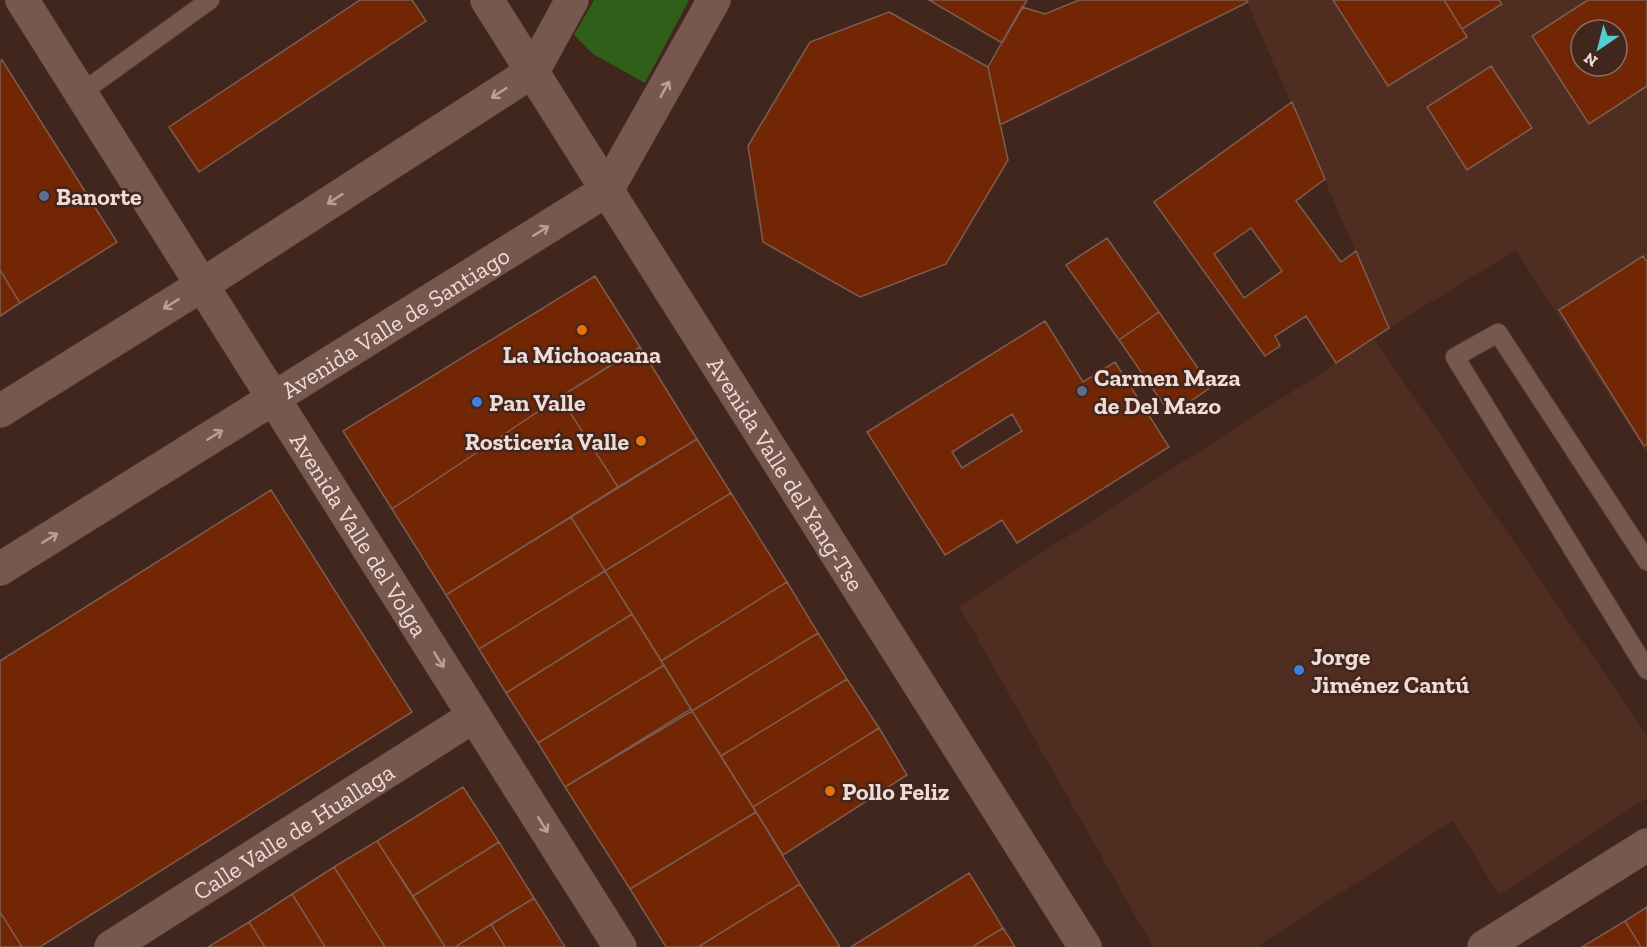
<svg xmlns="http://www.w3.org/2000/svg" width="1647" height="947" font-family="'Zilla Slab',serif">
<rect width="100%" height="100%" fill="#41261d"/>
<path fill="#502d21" fill-rule="evenodd" d="M1246 0H1647V454L1516 250 1389 328ZM1581 30H1617V66H1581Z
M1374 339 1647 735V798L1499 895 1453 821 1259 945V947H1153L959 606Z"/>
<path fill="#305f19" d="M594 0H689L645 83 593 54 574 35Z"/>
<path fill="#732603" stroke="#7c5d52" stroke-width="1.5" fill-rule="evenodd" d="M360 0H412L426 21 199 172 169 127Z
M929 0H1027L1002 43Z
M1079 0H1246L1248 2 1000 125 988 67 1022 7 1045 14Z
M1333 0H1444L1467 37 1388 86Z
M1444 0H1499L1502 4 1462 29Z
M1588 0H1647V86L1589 124 1532 36ZM1581 30H1617V66H1581Z
M889 12 988 67 1008 160 946 264 860 297 763 242 748 146 810 42Z
M2 60 117 242 20 303 0 270V61Z
M1491 66 1532 128 1467 170 1427 107Z
M1292 102 1325 179 1296 201 1341 262 1356 251 1389 328 1336 363 1306 316 1275 336 1280 346 1265 356 1154 202ZM1251 228 1282 271 1244 298 1214 254Z
M1107 238 1159 312 1119 340 1066 265Z
M1643 256 1647 262V444L1644 446 1559 310Z
M0 270 20 303 0 316Z
M595 276 640 347 560 397 392 509 343 431Z
M1159 312 1211 387 1171 415 1119 340Z
M1045 321 1083 382 1115 362 1169 447 1017 543 1002 520 945 555 867 432ZM1012 414 1022 431 962 468 952 452Z
M640 347 697 439 618 487 560 397Z
M560 397 618 487 446 595 392 509Z
M697 439 731 493 605 571 571 517Z
M271 490 412 712 40 947H22L0 912V661Z
M731 493 787 582 661 661 605 571Z
M571 517 605 571 479 649 446 595Z
M605 571 632 614 506 693 479 649Z
M787 582 818 633 692 711 661 661Z
M632 614 664 665 538 743 506 693Z
M818 633 847 679 721 756 692 711Z
M664 665 691 709 565 787 538 743Z
M847 679 879 728 753 807 721 756Z
M692 711 756 812 630 889 565 787Z
M879 728 907 775 783 855 753 807Z
M463 787 499 842 413 896 377 841Z
M756 812 800 884 698 947H666L630 889Z
M377 841 445 947H385L334 867Z
M499 842 534 898 455 947H445L413 896Z
M334 867 385 947H325L292 894Z
M969 873 1003 928 972 947H851Z
M800 884 840 947H698Z
M292 894 325 947H265L249 922Z
M534 898 565 947H505L491 924Z
M1647 907V947H1641L1625 921Z
M0 912 22 947H0Z
M1625 921 1641 947H1582Z
M249 922 265 947H208Z
M491 924 505 947H455Z
M1003 928 1015 947H972Z"/>
<g fill="none" stroke-linecap="round" stroke-linejoin="round">
<defs>
<path id="service" d="M81 93 210 0
M1647 561 1498 333 1455 357 1647 670"/>
<g id="minor">
<path id="s1" d="M22 0 620 947"/>
<path id="s2" d="M111 947 474 716"/>
<path d="M1484 947 1647 845"/>
</g>
<g id="tertiary">
<path id="s3" d="M487 0 1085 947"/>
<path d="M0 411 202 285 533 71 572 0"/>
<path id="s4" d="M0 569 607 190 714 0"/>
</g>
</defs>
<use href="#service" stroke="#5b443c" stroke-width="20"/>
<use href="#minor" stroke="#5b443c" stroke-width="34"/>
<use href="#tertiary" stroke="#5b443c" stroke-width="34"/>
<use href="#service" stroke="#77584e" stroke-width="18"/>
<use href="#minor" stroke="#77584e" stroke-width="33"/>
<use href="#tertiary" stroke="#77584e" stroke-width="33"/>
</g>
<defs><path id="oneway-shaft" d="M-6 0H5M1.5-3L5.5 0L1.5 3" fill="none" stroke-width="1.6" stroke-linecap="round" stroke-linejoin="round" transform="scale(1.5)"/></defs>
<g stroke="#b9a199">
<use href="#oneway-shaft" transform="translate(665 89) rotate(-61)"/>
<use href="#oneway-shaft" transform="translate(499 93) rotate(147)"/>
<use href="#oneway-shaft" transform="translate(335 199) rotate(147)"/>
<use href="#oneway-shaft" transform="translate(541 231) rotate(-32)"/>
<use href="#oneway-shaft" transform="translate(171 304) rotate(148)"/>
<use href="#oneway-shaft" transform="translate(215 435) rotate(-32)"/>
<use href="#oneway-shaft" transform="translate(50 538) rotate(-32)"/>
<use href="#oneway-shaft" transform="translate(439 660) rotate(58)"/>
<use href="#oneway-shaft" transform="translate(543 825) rotate(58)"/>
</g>
<g fill="#5c6f8a" stroke="#41261d" stroke-width="2">
<circle cx="44" cy="196" r="6"/>
<circle cx="1082" cy="391" r="6"/>
</g>
<g fill="#e8710a" stroke="#41261d" stroke-width="2">
<circle cx="582" cy="330" r="6"/>
<circle cx="641" cy="441" r="6"/>
<circle cx="830" cy="791" r="6"/>
</g>
<g fill="#3f7fe0" stroke="#41261d" stroke-width="2">
<circle cx="477" cy="402" r="6"/>
<circle cx="1299" cy="670" r="6"/>
</g>
<g text-anchor="middle" dominant-baseline="central" stroke-width="5" stroke-linejoin="round" paint-order="stroke">
<g font-size="24" font-weight="bold" fill="#efdcd6" stroke="#41261d" text-anchor="start">
<text x="56" y="196">Banorte</text>
<text x="582" y="354" text-anchor="middle">La Michoacana</text>
<text x="1094" y="377">Carmen Maza<tspan x="1094" dy="28">de Del Mazo</tspan></text>
<text x="489" y="402">Pan Valle</text>
<text x="629" y="441" text-anchor="end">Rosticería Valle</text>
<text x="1311" y="656">Jorge<tspan x="1311" dy="28">Jiménez Cantú</tspan></text>
<text x="842" y="791">Pollo Feliz</text>
</g>
<g font-size="24" fill="#efdcd6" stroke="#41261d">
<text stroke="none"><textPath href="#s4" startOffset="466">Avenida Valle de Santiago</textPath></text>
<text stroke="none"><textPath href="#s3" startOffset="560">Avenida Valle del Yang-Tse</textPath></text>
<text stroke="none"><textPath href="#s1" startOffset="632">Avenida Valle del Volga</textPath></text>
<text stroke="none"><textPath href="#s2" startOffset="216">Calle Valle de Huallaga</textPath></text>
</g>
</g>
<g transform="translate(1599 48) rotate(215)"><circle r="28" fill="#41261d" stroke="#876f67" stroke-width="1.5"/>
<path d="M0-4.5L10 22L0 15L-10 22Z" fill="#51ccd2"/>
<text y="-9" font-size="16" font-weight="bold" text-anchor="middle" fill="#efdcd6">N</text>
</g>
</svg>
